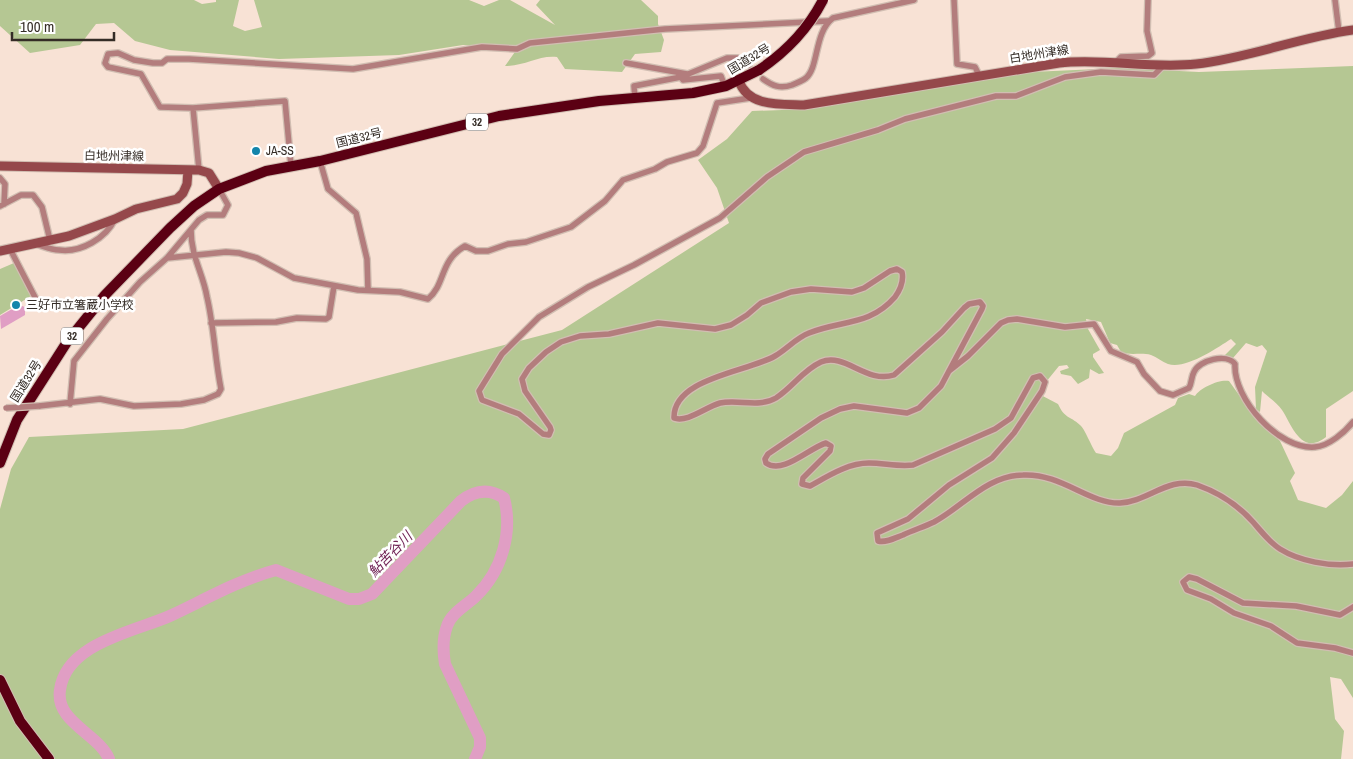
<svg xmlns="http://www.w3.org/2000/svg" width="1353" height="759" font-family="'Archivo Narrow','Noto Sans JP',sans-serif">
<rect width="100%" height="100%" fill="#f8e2d5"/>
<path fill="#b5c793" d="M0 0H194L202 4 216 2V0H239L233 26 245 31 262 27 254 0H469L484 6 499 0H510L555 25 536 5 540 0H641L658 16V24L664 40 661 52 635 54 622 72 565 69 557 57C538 55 526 66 505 66L517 49 463 45 399 55 279 59 170 50 135 41 114 23 96 24 80 45 30 53 0 26Z
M1353 66V391L1326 409V437C1301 457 1291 423 1282 410 1277 403 1268 397 1262 391L1260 412 1256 409 1255 387 1267 351 1262 345 1257 347 1246 343 1233 358 1225 355 1236 344 1231 339C1217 348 1185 370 1168 364 1162 362 1157 357 1151 355 1141 352 1131 356 1121 352L1117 345 1110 343 1101 322 1086 319 1088 329 1100 350 1093 354V357L1104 373 1099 374 1090 369 1089 378 1078 384 1071 376 1061 374 1060 371 1069 368 1067 365 1059 366 1037 393 1058 404C1065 419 1069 415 1080 425 1085 429 1091 446 1096 453L1111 456 1118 448 1124 433 1175 405 1178 398 1189 394 1195 396C1200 388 1219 379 1229 381L1259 423 1280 441 1295 473 1290 481 1298 500 1326 508 1342 495 1353 481V698L1341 679 1330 677 1335 719 1344 731 1341 759H0V509L11 469 29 437 183 429 562 330 729 223 717 188 698 160 727 139 752 111 809 109 1031 72 1120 68 1199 72Z
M14 263 31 296 0 315V269Z"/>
<path fill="#e09ec4" d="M19 305 25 307V315L1 329 0 316Z"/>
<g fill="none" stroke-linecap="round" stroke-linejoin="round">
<path stroke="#e09ec4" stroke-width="12" d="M109 759C99 734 55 722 60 690 66 642 138 631 172 615 206 599 239 580 276 570L349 599H359L372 594 461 501C475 490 489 488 504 498 513 532 502 571 476 596 467 605 451 613 447 626 443 637 443 652 445 664L480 738V747L475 759"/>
<defs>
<path id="street" d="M954 0 957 64 975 67 980 77
M1335 0 1339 32
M1116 62 1121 57 1148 56 1152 53 1147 31 1148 0
M626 63 687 74
M1163 66 1154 75 1101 72 1065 77 1016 96H996L905 119 878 130 804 152 767 177 720 218 634 265 588 287 539 317 502 354 479 391 482 400 519 414 543 434 549 435 551 430 550 427 525 391 522 379 529 368 546 352 561 342 580 336 609 334 658 323 715 329 731 325 747 315 761 303 791 292 811 289 852 292 864 288 890 271 897 269 902 272C904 281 900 290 895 297 870 326 841 320 809 333 796 338 787 349 775 356 748 372 673 378 674 418 687 423 706 407 720 403 738 399 759 408 776 398 793 387 803 370 821 362 845 352 866 384 894 375L942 332 964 308 969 304 980 302 983 306 982 309 941 386 919 408 907 413 854 406 840 409 821 418 768 454 765 459 766 463C783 475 809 448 826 443L831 446 830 451 803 478 802 484 810 486C828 476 848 463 869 463 884 463 898 467 913 465L995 429 1011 418 1033 378 1040 376 1045 382 1042 391 1014 433 992 458 949 485 908 519 877 533 878 541C886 543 895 538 903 535 913 530 924 527 934 522 965 505 986 476 1023 475 1061 473 1089 504 1120 503 1147 502 1169 476 1197 485 1220 493 1237 504 1253 522 1261 531 1269 542 1280 549 1299 561 1330 567 1353 564
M681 77 683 80 721 76 725 87
M763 79C773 86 780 89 792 85 797 83 802 81 806 78 819 67 814 32 833 18L914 0
M635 99 634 86 681 77 727 58H738L749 65
M193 108 285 101 291 166
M320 161 328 189 356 213 367 259 368 290
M199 170 193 108 160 107 141 74 108 67 105 63 108 54 118 53 134 60 153 63H162L167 59H189L353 69 482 47 517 49 530 43 665 29 828 21
M0 178 5 184 4 204
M0 206 21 195H33L42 207 50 240
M36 244C43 246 51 250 59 250 81 253 106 238 115 219
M10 249 37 301
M167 258 226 252 239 253 257 258 294 278 358 290 400 292 428 299C446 284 439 261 465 246L476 251H488L508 244 526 242 571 227 605 201 623 180 655 169 667 162 697 153 703 146 717 103 750 98
M211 323 276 322 297 318 326 319 329 317 334 286
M949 371 968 356 1001 323 1008 320 1017 319 1065 327 1094 324 1111 351 1137 362 1144 374 1160 391 1173 395 1189 388C1192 383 1191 377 1194 372 1199 360 1227 353 1235 364 1233 399 1279 450 1315 447 1329 446 1345 432 1353 422
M70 404 74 361 107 319 140 282 167 258 199 220 207 215H223L228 205 219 189
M39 406 100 399 134 406 181 404 204 400 218 394 221 389C215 359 214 327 207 297 203 273 191 257 191 230
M1353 607 1340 615 1296 606 1243 603 1197 579 1189 577 1183 582 1187 590 1211 599 1234 613 1271 626 1297 643 1335 648 1353 653"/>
<path id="secondary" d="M739 81C748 107 780 104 804 105L1059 63C1105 58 1150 69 1196 64 1249 58 1300 37 1353 30
M0 166 199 170 209 173 219 189
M0 251 69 236 115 219 136 209 177 199 183 193 187 184 188 170"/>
<path id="highway" d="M0 463 17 420 67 342 105 295 170 228 194 206 219 189 266 171 320 161 499 116 599 101 693 93 726 86 759 70
M0 680 20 721 49 759"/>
</defs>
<use href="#street" stroke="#d1beb2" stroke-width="8"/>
<use href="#secondary" stroke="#d1beb2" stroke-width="11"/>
<use href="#highway" stroke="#d1beb2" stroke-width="12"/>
<use href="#street" stroke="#b37d7d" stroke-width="5.5"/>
<use href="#secondary" stroke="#95484b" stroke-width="9"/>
<use href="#highway" stroke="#5b0013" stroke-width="10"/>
<defs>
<path id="street-bridge" d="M6 408 39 406"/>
<path id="highway-bridge" d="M759 70C786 52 808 29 823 0"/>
</defs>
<use href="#street-bridge" stroke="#d1beb2" stroke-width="8" stroke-linecap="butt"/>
<use href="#highway-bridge" stroke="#d1beb2" stroke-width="12" stroke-linecap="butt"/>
<use href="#street-bridge" stroke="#b37d7d" stroke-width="5.5"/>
<use href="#highway-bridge" stroke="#5b0013" stroke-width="10"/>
</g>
<g fill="#1385ab" stroke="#fff" stroke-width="2">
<circle cx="256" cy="151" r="5"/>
<circle cx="16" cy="305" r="5"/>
</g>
<g text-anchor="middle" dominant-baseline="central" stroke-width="5" stroke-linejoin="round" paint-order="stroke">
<g fill="#fff" stroke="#716b67" stroke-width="1">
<rect x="466" y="113.5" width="22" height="17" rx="4"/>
<rect x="61" y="327.5" width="22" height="17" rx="4"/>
</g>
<g font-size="11" font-weight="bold" fill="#342c26">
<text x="477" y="122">32</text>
<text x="72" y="336">32</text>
</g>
<g font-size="12" fill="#342c26" stroke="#fff">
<text transform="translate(1039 54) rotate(-9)">白地州津線</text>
<text transform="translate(749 59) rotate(-31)">国道32号</text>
<text transform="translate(359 138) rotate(-14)">国道32号</text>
<text transform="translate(114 156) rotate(1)">白地州津線</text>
<text transform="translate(26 381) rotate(-58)">国道32号</text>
</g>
<g font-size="12" fill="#342c26" stroke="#fff" text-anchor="start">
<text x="266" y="151">JA-SS</text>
<text x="26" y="305">三好市立箸蔵小学校</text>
</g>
<g font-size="14" font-style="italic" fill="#722657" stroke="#fff">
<text transform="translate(390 554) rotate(-46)">鮎苦谷川</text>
</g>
</g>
<path d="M12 32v8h102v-8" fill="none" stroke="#342c26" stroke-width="2.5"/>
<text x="20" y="32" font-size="15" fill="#342c26" stroke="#ffffff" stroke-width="4" paint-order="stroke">100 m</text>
</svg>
